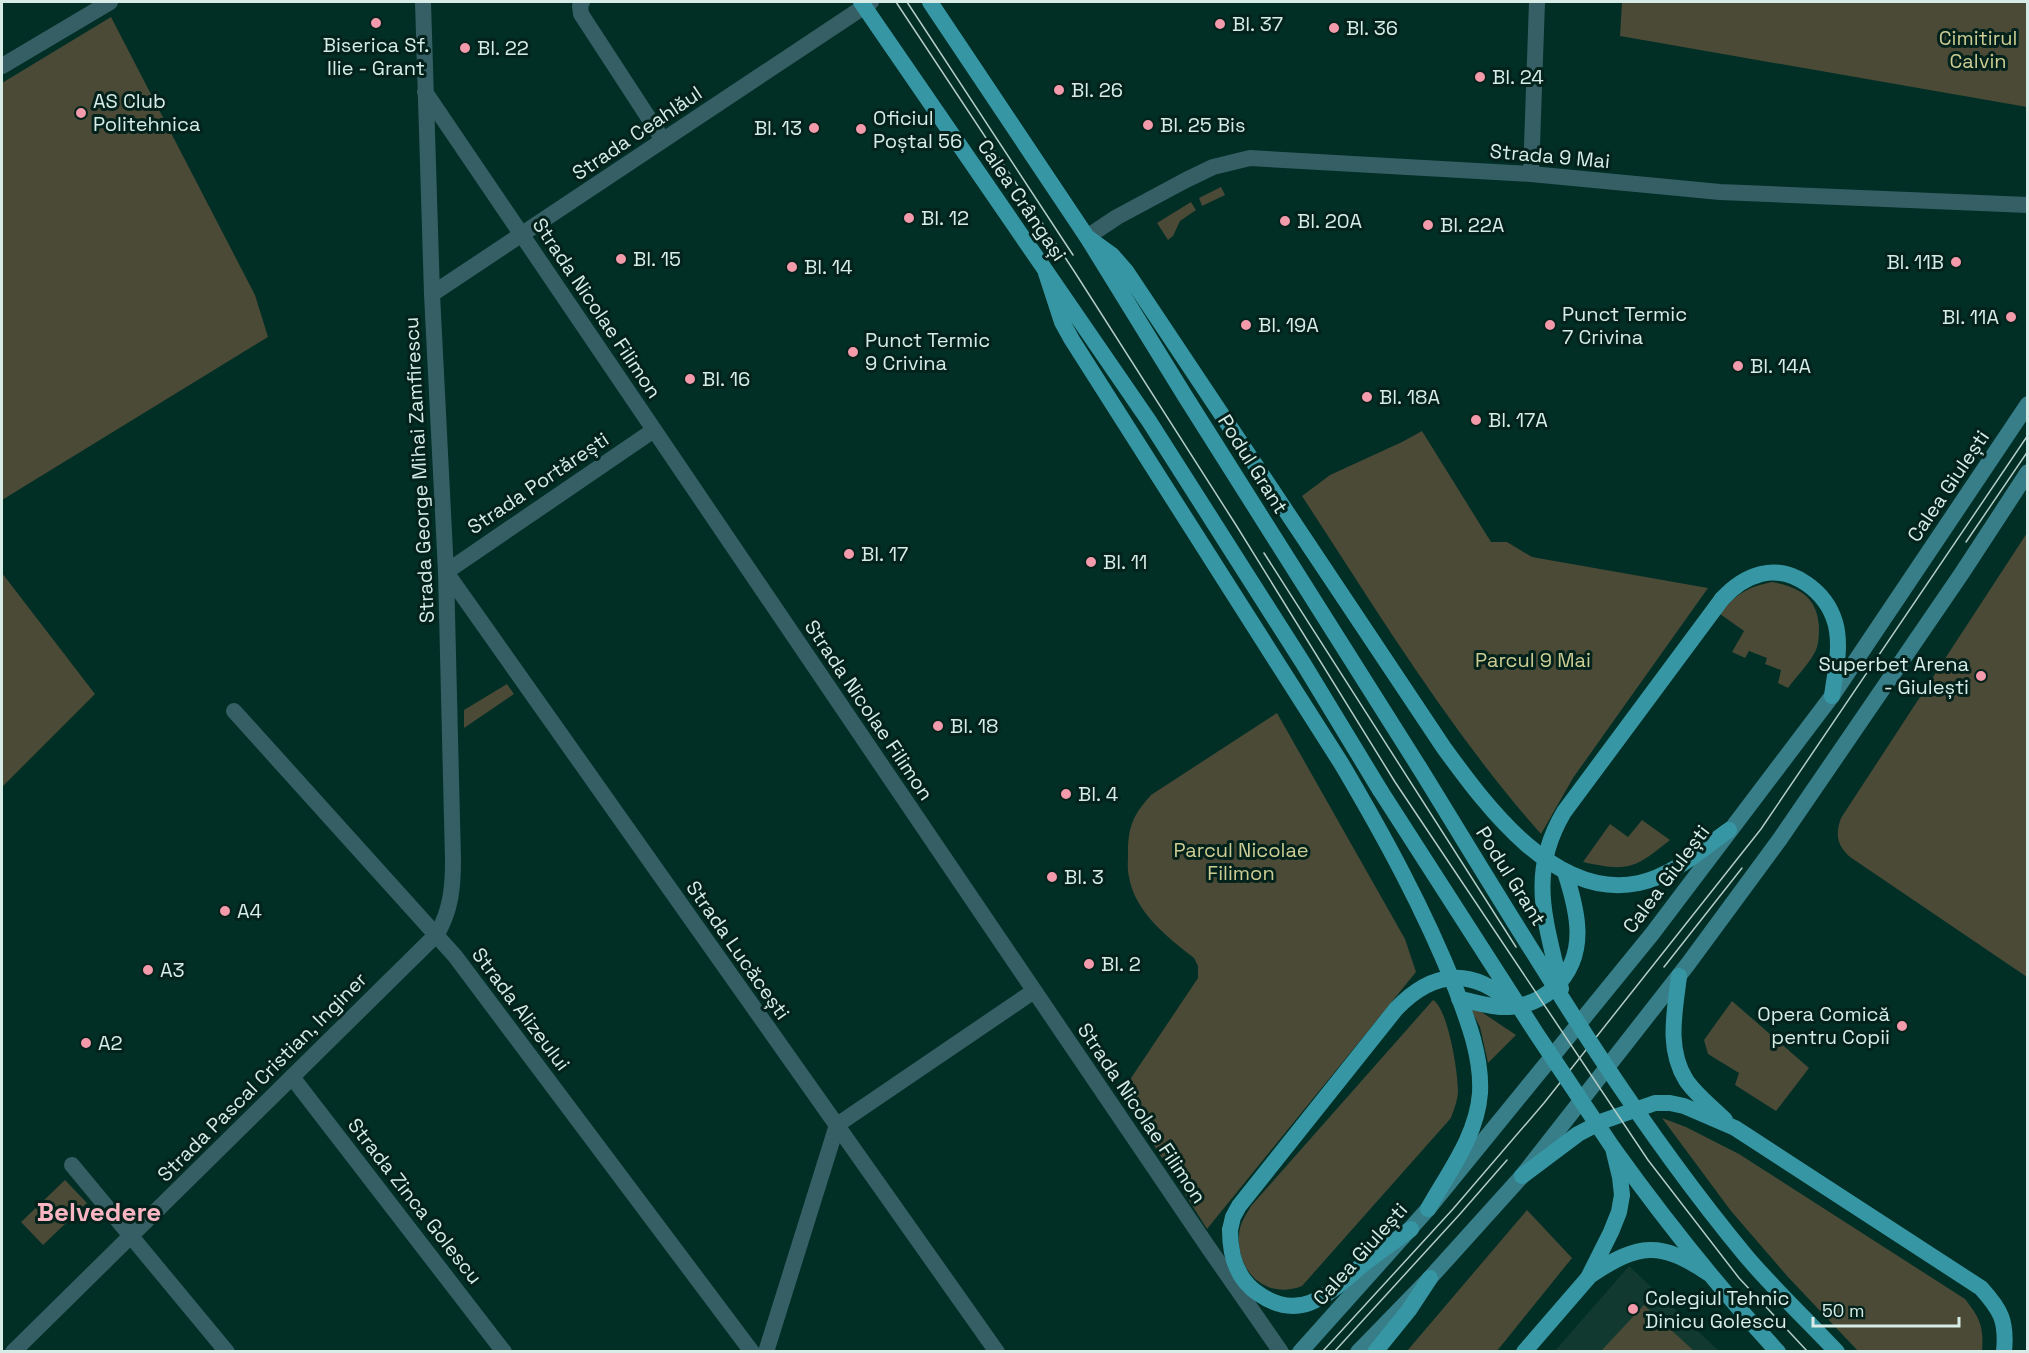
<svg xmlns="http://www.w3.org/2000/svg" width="2029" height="1353" font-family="'Space Grotesk',sans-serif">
<rect width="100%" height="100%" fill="#012e25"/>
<path fill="#113930" d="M1629 1266 1719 1351 1554 1352Z"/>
<path fill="#4a4a37" d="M1622 2H2027V107L1620 36Z
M111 17 255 295 268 337 2 500V83Z
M1221 187 1225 195 1202 206 1199 198Z
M1191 202 1196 210 1180 221 1173 236 1168 240 1157 223Z
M1422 431 1491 542H1507L1532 557 1708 588 1573 778 1541 834C1451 733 1376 609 1302 496L1330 475 1402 442Z
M2027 533V977L1850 857C1837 845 1835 835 1841 818Z
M2 573 95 694 2 787Z
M1772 582C1799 587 1817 597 1819 626 1819 635 1819 646 1814 654 1807 666 1796 677 1788 688L1778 683 1781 670 1765 664 1767 658 1749 651 1745 658 1732 652 1744 631 1720 614C1735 594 1748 587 1772 582Z
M507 684 514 694 464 728V710Z
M1277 713 1405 939 1416 972 1207 1229 1121 1093 1198 978V966L1194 958C1167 937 1135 912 1129 877 1127 869 1128 861 1128 853 1128 827 1133 815 1151 795Z
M1642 820 1670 840C1634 869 1628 872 1583 862L1610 824 1628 837Z
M1433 1000C1448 1008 1458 1073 1458 1090 1458 1100 1454 1109 1451 1118L1302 1286C1266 1300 1237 1272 1239 1236 1239 1224 1246 1215 1251 1206Z
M1732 1001 1809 1068 1776 1111 1735 1085 1739 1073 1708 1054 1704 1040Z
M1474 1007 1516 1035 1488 1063 1480 1027 1470 1008Z
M1662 1118 1686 1127 1739 1154 1965 1299C1980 1318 1984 1327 1982 1351H1858L1788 1277 1731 1211Z
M65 1180 87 1203 43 1245 21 1222Z
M1527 1210 1572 1258 1497 1351H1407Z
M1644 1305 1694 1351H1601Z"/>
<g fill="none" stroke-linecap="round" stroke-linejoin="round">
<path stroke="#355f65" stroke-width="16" d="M423 2 432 294
M582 2 580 6 581 14 663 140
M2 66 110 2
M425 92 1208 1247 1281 1352
M1531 174 1537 2
M1087 237 1117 217 1186 180 1213 167 1250 158 1531 174 1720 192 2028 205
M654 430 446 572 997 1352
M234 711 455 956 752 1352
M292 1077 504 1352
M72 1165 227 1352
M766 1352 837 1125 1034 991"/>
<path stroke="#355f65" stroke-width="16" d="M13 1352 437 934C451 910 453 887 453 860L446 572 432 294 871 2"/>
<path stroke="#387e89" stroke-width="16" d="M1300 1352 1428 1209 1652 934 1832 696 2028 404
M1358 1352 1430 1278 1522 1176 1688 964 1780 839 1962 573 2028 472"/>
<path stroke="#3796a4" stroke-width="16" d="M861 2 1149 421 1303 663 1380 790
M930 2 1087 237 1185 396 1419 767
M1087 237 1112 255 1126 271 1444 748C1487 807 1556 901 1639 883 1673 876 1702 849 1729 830
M1046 273 1062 322 1072 340 1341 763C1384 836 1424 909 1455 987 1468 1021 1482 1057 1480 1093 1477 1136 1448 1173 1428 1209
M1722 599C1733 587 1745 578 1761 574 1793 566 1826 592 1835 622 1842 646 1835 672 1832 696
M1679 976C1675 1011 1666 1048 1686 1080 1696 1095 1712 1107 1725 1120
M1459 999C1476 1002 1492 1008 1509 1007 1527 1006 1541 1000 1554 988 1589 955 1578 912 1565 872
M1613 1148C1664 1219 1718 1287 1778 1352
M1522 1176 1578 1134 1603 1121 1655 1103H1670L1684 1106 1735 1128 1981 1288C2001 1310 2007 1321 2004 1352
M1230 1230C1230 1255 1237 1280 1259 1294 1303 1325 1333 1289 1366 1262 1381 1251 1396 1240 1411 1229
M1375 1352 1409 1310 1430 1278
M1524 1352 1588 1278"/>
<path stroke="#b3ccc6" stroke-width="1.5" d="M896 2 1074 271 1236 525 1395 782 1648 1160 1739 1278 1808 1352
M907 2 1073 255
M1966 542 2028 451
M1264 553 1516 947
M1664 967 1742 868
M1322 1352 1453 1209 1544 1103 1761 829 2028 435
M1334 1352 1460 1214 1507 1160"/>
<path stroke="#3796a4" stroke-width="16" d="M1419 767C1522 934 1621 1105 1746 1256 1774 1289 1807 1320 1837 1352
M1380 790 1536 1033 1613 1148 1620 1177 1622 1195 1619 1212 1611 1232 1588 1278
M1561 989C1547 923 1526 876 1564 812L1722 599
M1230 1230 1233 1217 1239 1206 1396 1009C1432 971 1471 966 1511 1003
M1591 1275C1639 1243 1660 1241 1708 1273"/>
</g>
<g fill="#f39aab" stroke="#03221b" stroke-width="2">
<circle cx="376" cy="23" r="6"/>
<circle cx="1220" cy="24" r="6"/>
<circle cx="1334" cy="28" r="6"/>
<circle cx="465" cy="48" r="6"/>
<circle cx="1480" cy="77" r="6"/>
<circle cx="1059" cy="90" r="6"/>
<circle cx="81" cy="113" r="6"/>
<circle cx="1148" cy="125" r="6"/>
<circle cx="814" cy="128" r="6"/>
<circle cx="861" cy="129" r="6"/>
<circle cx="909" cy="218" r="6"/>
<circle cx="1285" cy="221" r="6"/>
<circle cx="1428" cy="225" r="6"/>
<circle cx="621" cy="259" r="6"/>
<circle cx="1956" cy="262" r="6"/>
<circle cx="792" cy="267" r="6"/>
<circle cx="2011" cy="317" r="6"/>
<circle cx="1246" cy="325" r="6"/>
<circle cx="1550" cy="325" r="6"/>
<circle cx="853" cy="352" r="6"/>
<circle cx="1738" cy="366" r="6"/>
<circle cx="690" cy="379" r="6"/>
<circle cx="1367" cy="397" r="6"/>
<circle cx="1476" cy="420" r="6"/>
<circle cx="849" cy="554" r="6"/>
<circle cx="1091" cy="562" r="6"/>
<circle cx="1981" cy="676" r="6"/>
<circle cx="938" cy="726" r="6"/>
<circle cx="1066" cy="794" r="6"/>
<circle cx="1052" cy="877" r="6"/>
<circle cx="225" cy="911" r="6"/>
<circle cx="1089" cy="964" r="6"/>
<circle cx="148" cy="970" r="6"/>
<circle cx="1902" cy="1026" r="6"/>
<circle cx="86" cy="1043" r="6"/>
<circle cx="1633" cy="1309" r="6"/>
</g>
<g text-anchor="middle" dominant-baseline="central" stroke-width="6" stroke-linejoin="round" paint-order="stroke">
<g font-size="20" fill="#d7ece6" stroke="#03221b" text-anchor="start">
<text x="1232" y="24">Bl. 37</text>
<text x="1346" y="28">Bl. 36</text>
<text x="376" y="45" text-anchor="middle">Biserica Sf.<tspan x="376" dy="23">Ilie - Grant</tspan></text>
<text x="477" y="48">Bl. 22</text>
<text x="1492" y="77">Bl. 24</text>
<text x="1071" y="90">Bl. 26</text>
<text x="93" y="101">AS Club<tspan x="93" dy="23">Politehnica</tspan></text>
<text x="873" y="118">Oficiul<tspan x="873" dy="23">Poștal 56</tspan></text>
<text x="1160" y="125">Bl. 25 Bis</text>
<text x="802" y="128" text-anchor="end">Bl. 13</text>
<text x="921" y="218">Bl. 12</text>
<text x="1297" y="221">Bl. 20A</text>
<text x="1440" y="225">Bl. 22A</text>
<text x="633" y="259">Bl. 15</text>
<text x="1944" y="262" text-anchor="end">Bl. 11B</text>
<text x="804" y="267">Bl. 14</text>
<text x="1562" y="314">Punct Termic<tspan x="1562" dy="23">7 Crivina</tspan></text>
<text x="1999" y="317" text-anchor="end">Bl. 11A</text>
<text x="1258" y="325">Bl. 19A</text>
<text x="865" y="340">Punct Termic<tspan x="865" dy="23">9 Crivina</tspan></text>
<text x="1750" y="366">Bl. 14A</text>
<text x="702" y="379">Bl. 16</text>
<text x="1379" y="397">Bl. 18A</text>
<text x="1488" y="420">Bl. 17A</text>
<text x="861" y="554">Bl. 17</text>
<text x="1103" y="562">Bl. 11</text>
<text x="1969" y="664" text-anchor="end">Superbet Arena<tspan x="1969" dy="23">- Giulești</tspan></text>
<text x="950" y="726">Bl. 18</text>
<text x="1078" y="794">Bl. 4</text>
<text x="1064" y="877">Bl. 3</text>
<text x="237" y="911">A4</text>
<text x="1101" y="964">Bl. 2</text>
<text x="160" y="970">A3</text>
<text x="1890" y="1014" text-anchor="end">Opera Comică<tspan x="1890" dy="23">pentru Copii</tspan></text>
<text x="98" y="1043">A2</text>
<text x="1645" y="1298">Colegiul Tehnic<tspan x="1645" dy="23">Dinicu Golescu</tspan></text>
</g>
<g font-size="20" fill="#cdcc93" stroke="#03221b">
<text x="1978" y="38">Cimitirul<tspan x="1978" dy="23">Calvin</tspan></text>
<text x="1533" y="660">Parcul 9 Mai</text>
<text x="1241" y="850">Parcul Nicolae<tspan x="1241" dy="23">Filimon</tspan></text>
</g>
<g font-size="20" fill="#d7ece6" stroke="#03221b">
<text transform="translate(637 133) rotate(-34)">Strada Ceahlăul</text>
<text transform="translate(1550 156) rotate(5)">Strada 9 Mai</text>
<text transform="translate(1022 200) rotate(56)">Calea Crângași</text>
<text transform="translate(597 308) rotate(56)">Strada Nicolae Filimon</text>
<text transform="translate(1253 464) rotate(58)">Podul Grant</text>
<text transform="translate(419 470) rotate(-93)">Strada George Mihai Zamfirescu</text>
<text transform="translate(538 483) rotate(-34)">Strada Portărești</text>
<text transform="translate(1948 486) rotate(-56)">Calea Giulești</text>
<text transform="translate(869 710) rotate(56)">Strada Nicolae Filimon</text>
<text transform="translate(1511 876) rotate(58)">Podul Grant</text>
<text transform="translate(1666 879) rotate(-53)">Calea Giulești</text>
<text transform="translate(738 950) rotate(55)">Strada Lucăcești</text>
<text transform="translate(521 1009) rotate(53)">Strada Alizeului</text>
<text transform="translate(262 1077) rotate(-45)">Strada Pascal Cristian, Inginer</text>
<text transform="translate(1142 1113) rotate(56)">Strada Nicolae Filimon</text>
<text transform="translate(415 1201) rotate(52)">Strada Zinca Golescu</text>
<text transform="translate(1360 1254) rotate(-48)">Calea Giulești</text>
</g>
<g font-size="26" font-weight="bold" fill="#f9b5c1" stroke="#03221b">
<text x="99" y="1212">Belvedere</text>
</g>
</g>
<rect width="2029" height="1353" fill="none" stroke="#d7ece6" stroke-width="6"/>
<path d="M1813 1317v9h146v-9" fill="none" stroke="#d7ece6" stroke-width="3"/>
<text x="1822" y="1317" font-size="18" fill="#d7ece6" stroke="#03221b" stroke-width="4.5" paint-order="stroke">50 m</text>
</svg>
